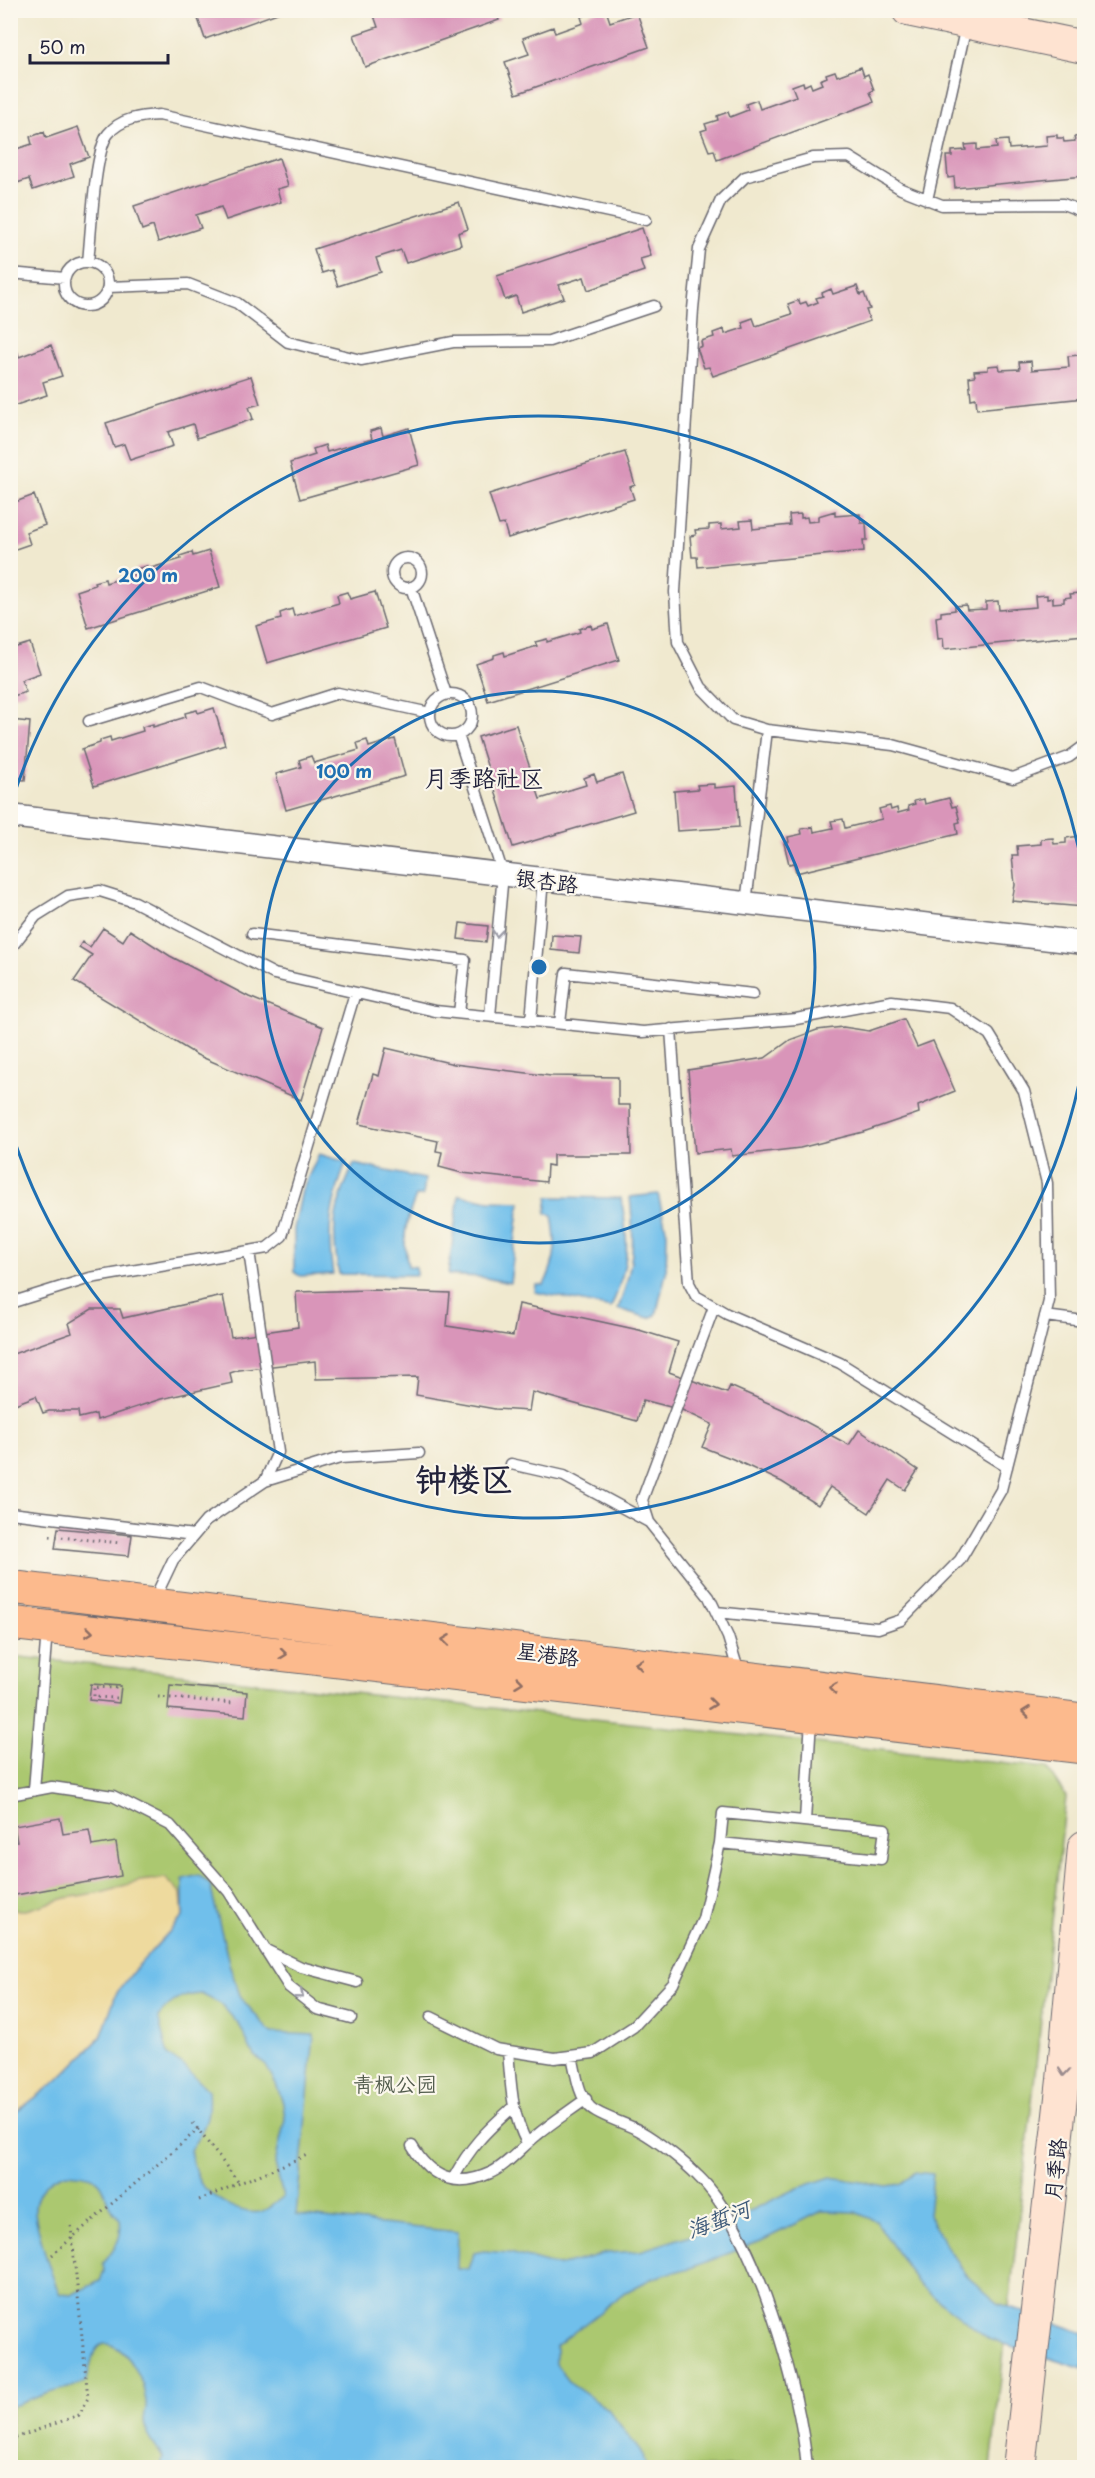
<svg xmlns="http://www.w3.org/2000/svg" width="1095" height="2478" font-family="'Playpen Sans','LXGW WenKai TC',sans-serif">
<rect width="100%" height="100%" fill="#fbf7ec"/>
<filter id="ink" filterUnits="userSpaceOnUse"><feTurbulence type="fractalNoise" baseFrequency=".0167" numOctaves="2"/><feDisplacementMap in="SourceGraphic" scale="12" xChannelSelector="R" yChannelSelector="G"/><feConvolveMatrix kernelMatrix="1 2 1 2 8 2 1 2 1" color-interpolation-filters="sRGB"/></filter>
<filter id="wash" filterUnits="userSpaceOnUse"><feTurbulence type="fractalNoise" baseFrequency=".008" numOctaves="4" result="noise"/><feDisplacementMap in="SourceGraphic" scale="24" xChannelSelector="R" yChannelSelector="G"/><feGaussianBlur stdDeviation="1.35" result="paint"/><feColorMatrix in="noise" values="0 0 0 0 0 0 0 0 0 0 0 0 0 0 0 0 0 1.4 0 .05"/><feComposite in="paint" operator="in"/></filter>
<g filter="url(#wash)">
<rect width="100%" height="100%" fill="#f0e9cf"/>
<path fill="#abc86f" stroke="#667555" stroke-width="1.5" d="M11 1656 1047 1768 1066 1797 991 2467 11 2468Z"/>
<path fill="#eeda9e" stroke="#887e6c" stroke-width="1.5" d="M165 1878 181 1893 183 1917 154 1948 116 1994 101 2037 58 2080 14 2114 11 2120V1910H26L66 1898 101 1892 140 1881Z"/>
<path fill="#70bfeb" stroke="#497093" stroke-width="1.5" fill-rule="evenodd" d="M319 1154 346 1162C331 1205 326 1229 333 1274L300 1276 294 1272V1229L302 1190Z
M354 1164 425 1179 423 1196H416C405 1223 402 1236 408 1266L416 1267V1275L339 1274C330 1227 334 1207 354 1164Z
M658 1194 667 1233 666 1273 656 1315 649 1318 618 1309C634 1266 635 1242 630 1197Z
M459 1195 490 1201 520 1202 510 1283 481 1277 448 1275Z
M548 1197 621 1198C630 1244 629 1264 611 1308L535 1292 536 1285H544C557 1258 557 1244 552 1215L546 1213Z
M199 1875 210 1885 230 1967 241 1998 271 2033 314 2035 296 2215 458 2232 457 2269H469L474 2253 484 2251 510 2253 558 2266 607 2253 640 2251 716 2227 798 2188 831 2177 887 2186 901 2184 914 2172 933 2174 929 2215 948 2249 969 2278 998 2303 1084 2333V2369L989 2339 920 2286 876 2221 855 2212 822 2211 761 2241 693 2267 653 2278 626 2292 556 2346V2364L571 2384 608 2409 643 2455 646 2467H161L163 2458C156 2447 145 2434 144 2421 144 2415 147 2408 146 2402 144 2382 131 2352 111 2345 89 2337 92 2374 85 2382 81 2386 73 2387 68 2388 47 2392 30 2400 11 2407L10 2352 14 2324 10 2313 11 2120 14 2114 58 2080 101 2037 116 1994 136 1968 183 1917V1879ZM201 1994 221 2004 240 2026 254 2056 264 2062 276 2084 283 2103 285 2119 275 2163 283 2197C276 2202 268 2210 260 2212 240 2215 214 2199 202 2185 195 2175 192 2161 190 2150 206 2127 210 2118 208 2090L184 2066 168 2055 158 2017C170 2001 182 1995 201 1994ZM67 2173C120 2176 93 2196 120 2219 123 2242 114 2246 103 2264L104 2271 100 2281 71 2295 60 2294C53 2281 34 2222 35 2208 37 2188 49 2178 67 2173Z"/>
<g id="blocks">
<path fill="#d995b9" d="M195 10H283V11L205 39Z
M372 10H496L499 20 365 67 354 35 378 27Z
M599 10H606L610 22 637 13 649 47 516 94 505 62 529 54 523 38 553 27 555 33 583 23 581 17Z
M861 67 864 76 868 74 874 90 870 92 874 102 717 160 714 150 709 151 701 131 707 129 705 124 718 120 717 116 728 112 730 117 748 110 746 104 757 100 760 109 796 96 792 86 803 82 804 86 810 83 812 88 822 84 820 80 827 77 826 74 835 71 837 76Z
M78 127 89 157 70 164 74 176 33 190 29 179 17 183 10 164V151L32 144 30 137 44 132 46 138Z
M1081 133H1084V176L955 188 954 177 948 178 946 156H952V151L966 150 965 145 977 144V150L997 148 996 141 1008 140 1009 149 1047 146 1046 136 1057 135V138H1063L1064 142 1075 141 1074 137 1081 136Z
M279 158 288 186 277 189 281 202 226 220 221 207 196 215 201 228 158 242 153 226 142 230 134 206Z
M459 202 468 229 458 233 461 245 406 263 401 250 376 258 381 272 338 286 332 270 322 273 314 249Z
M642 228 651 256 640 259 644 271 588 290 584 277 559 285 564 298 521 312 516 296 505 300 497 276Z
M857 286 860 295 864 293 870 309 866 310 870 321 713 376 709 367 704 368 697 348 702 346 701 341 714 337 713 333 724 329 725 334 744 328 742 322 753 318 756 326 792 314 788 304 799 300 800 304 806 302 808 306 818 302 816 298 823 296 822 293 831 289 833 294Z
M51 345 62 376 43 382 47 395 10 407V353L17 350 19 357Z
M1080 355V359L1084 358V398L977 409 976 398 971 399 969 377 975 376 974 371 988 370V366L999 365 1000 370 1020 369 1019 362 1031 361 1032 370 1069 367 1068 356Z
M251 376 260 404 249 407 253 419 197 438 193 424 168 432 173 446 130 460 124 444 114 447 106 423Z
M381 428 383 436 409 428 419 465 300 499 290 463 315 455 313 449 325 445 327 452 372 439 370 431Z
M625 452 635 485 630 487 634 499 508 538 504 524 499 525 489 494Z
M34 495 45 525 26 532 30 544 10 551V504Z
M835 511V516L860 514 861 523H866L867 540H863L864 551 698 567 697 557H692L690 536 696 535 695 530 709 529V525L721 524V529L741 527 740 521 752 520 753 529 790 525 789 515 801 514V518L807 517 808 522 818 521V516Z
M209 551 220 587 88 628 77 591 95 585 94 582 105 579 106 583 138 573 136 569 147 566 148 569 181 559 180 556 192 552 193 556Z
M347 592 350 599 375 592 386 628 267 663 256 626 281 619 280 613 292 609 294 616 339 603 337 595Z
M1081 593V598L1084 597V635L944 649 943 638 938 639 936 617 941 616V612L955 610V606L966 605 967 610 986 609V602L998 601 999 610 1036 607 1035 596 1047 595V599L1053 598V603L1064 602V598L1071 597 1070 594Z
M608 624 619 660 488 701 476 664 494 658V655L504 652 505 656 537 646 535 642 547 639V642L580 632 579 629 591 625 592 629Z
M30 643 40 673 21 680 26 692 10 697V649Z
M214 708 225 745 94 786 82 749 100 743V740L110 737 111 741 143 731 142 727 153 724V727L186 717 185 713 197 710 198 713Z
M10 720 30 722 25 780 10 779Z
M516 725 540 799 586 785 584 778 594 774 597 782 622 774 634 811 513 847 478 737Z
M395 739 405 776 286 810 276 774 301 767 299 760 311 756 314 763 359 750 357 743 367 740 369 747Z
M714 784V788L736 786 739 827 677 831 674 791 698 789 697 785Z
M949 798 952 807 956 806 960 822 956 823 958 834 796 873 794 863 789 864 784 843 789 842 788 837 802 834 801 829 813 827 814 832 833 828 831 821 843 819 845 828 882 819 879 809 890 806 891 810 897 808 898 813 909 810 908 806 915 804 914 801 924 799 925 804Z
M1080 836V840L1084 839V907L1012 901 1015 885 1012 855H1018L1017 846 1041 844V839L1053 838 1054 844 1066 843V838Z
M460 923 488 926 486 942 458 939Z
M103 928 123 941 130 930 170 956 249 997 323 1027 301 1100 197 1055 74 981 92 955 79 947 82 942 90 947Z
M552 935 581 937 579 953 551 950Z
M904 1019 917 1047 933 1041 955 1091 918 1106 919 1113 863 1132 800 1148 732 1156 731 1149 695 1153 688 1070 765 1058 790 1040 817 1030 843 1027 869 1031Z
M386 1048 454 1064 551 1076 618 1077V1105H630L631 1155H553V1166L547 1165 546 1182 462 1173 439 1167 442 1152 436 1151 438 1141 359 1124 373 1074 379 1076Z
M373 1290 450 1293 447 1326 513 1336 519 1304 639 1330 678 1342 669 1372 727 1393 730 1386 782 1409 849 1445 859 1430 918 1470 905 1490 890 1480 869 1513 830 1487 818 1505 782 1482 733 1459 702 1447 712 1424 682 1410 643 1400 637 1421 532 1392 529 1411 495 1409 416 1395 418 1377 316 1379 315 1361 239 1370 230 1373 232 1383 161 1399 97 1420 96 1414 79 1418 78 1411H49L43 1413 36 1396 10 1406V1355L72 1333 69 1323 92 1309H120L123 1318 223 1296 231 1337 298 1327 296 1292Z
M58 1528 132 1535 129 1556 55 1549Z
M91 1684 121 1686 119 1703 89 1700Z
M170 1685 247 1692 245 1716 168 1709Z
M60 1818 63 1834 89 1830 92 1846 116 1842 121 1876 10 1896V1843L17 1842 14 1826Z"/>
</g>
</g>
<g filter="url(#ink)">
<use href="#blocks" fill-opacity="0" stroke="#6a686f" stroke-width="1.5"/>
<g fill="none" stroke-linecap="round" stroke-linejoin="round">
<defs>
<path id="lane" d="M927 200 966 26
M1084 212 1063 204 942 205 901 189 849 157 813 158 745 177 721 200 699 249 693 309 675 592 678 642 701 687 733 720 767 730 893 745 1013 778 1069 757 1084 746
M88 262C91 236 94 152 108 134 121 118 141 116 159 115L646 220
M64 284a22 22 0 1 1 44 0a22 22 0 1 1-44 0Z
M10 273 65 278
M108 287 188 284 237 303 288 342 361 360 453 342 549 341 654 306
M392 573a15 15 0 1 1 30 0a15 15 0 1 1-30 0Z
M411 587 446 694
M430 715a21 21 0 1 1 42 0a21 21 0 1 1-42 0Z
M89 721 201 687 272 714 338 693 430 713
M458 735 503 874 490 1016
M746 903 767 730
M252 934 465 960 459 1013
M10 949 36 916 68 896 100 891 135 902 274 974 435 1011 643 1032 796 1019 892 1001 950 1008 989 1034 1024 1091 1047 1183 1049 1301 1001 1490 960 1560 901 1620 878 1628 716 1612
M531 1021 543 879
M560 1023 566 973 753 994
M671 1029 689 1283 696 1296 727 1314 840 1363 1007 1467
M249 1251 278 1452 265 1481
M10 1303 90 1278 267 1248 282 1236 355 993
M1045 1316 1084 1321
M511 1464 564 1476 649 1522 709 1597 728 1637 739 1673
M10 1513 194 1535
M649 1522 642 1500 714 1307
M153 1602 173 1560 206 1521 265 1481 340 1458 419 1453
M34 1790 47 1630
M10 1795 52 1787 113 1796 170 1825 229 1892 289 1987 317 2009 351 2018
M805 1821 811 1719
M266 1950 301 1967 357 1982
M431 2017 496 2049 555 2058 593 2053 633 2027 673 1984 703 1919 720 1843 723 1813 885 1829 881 1859 720 1843
M508 2051C511 2084 511 2113 527 2143
M572 2056C576 2072 578 2095 590 2107 599 2116 628 2124 640 2131 658 2141 683 2161 698 2176 755 2230 801 2390 807 2468
M412 2146C430 2177 455 2189 490 2173 505 2167 523 2146 537 2135 552 2122 570 2111 586 2099
M453 2179C470 2147 485 2132 513 2107"/>
<path id="street" d="M10 816 1084 943"/>
<path id="secondary" d="M908 10 1084 47
M1019 2468 1063 2080 1084 1847"/>
<path id="primary" d="M10 1587 1084 1720
M10 1623 1084 1747"/>
</defs>
<use href="#lane" stroke="#6a686f" stroke-width="13"/>
<use href="#street" stroke="#6a686f" stroke-width="25"/>
<use href="#secondary" stroke="#6a686f" stroke-width="34"/>
<use href="#primary" stroke="#6a686f" stroke-width="35"/>
<path stroke="#6a686f" stroke-width="3" stroke-dasharray="1.5 4.5" stroke-linecap="butt" d="M50 1536 121 1543
M158 1697 234 1703
M117 1698 94 1697V1687L117 1688
M193 2123 239 2183
M199 2200 307 2155
M52 2255 201 2127
M10 2440 79 2415 88 2398 71 2225"/>
<use href="#lane" stroke="#fff" stroke-width="10"/>
<use href="#street" stroke="#fff" stroke-width="22"/>
<use href="#secondary" stroke="#fee3d1" stroke-width="32"/>
<use href="#primary" stroke="#fcba8d" stroke-width="33"/>
</g>
<defs><path id="oneway-chevron" d="M-2-3.5L2.5 0L-2 3.5" fill="none" stroke-width="1.6" stroke-linecap="round" stroke-linejoin="round" transform="scale(1.5)"/></defs>
<g stroke="#9c9ca7">
<use href="#oneway-chevron" transform="translate(497 933) rotate(95)"/>
<use href="#oneway-chevron" transform="translate(300 1995) rotate(39)"/>
</g>
<g stroke="#8f6e64">
<use href="#oneway-chevron" transform="translate(89 1632) rotate(7)"/>
<use href="#oneway-chevron" transform="translate(446 1640) rotate(-173)"/>
<use href="#oneway-chevron" transform="translate(283 1654) rotate(7)"/>
<use href="#oneway-chevron" transform="translate(639 1664) rotate(-173)"/>
<use href="#oneway-chevron" transform="translate(519 1682) rotate(7)"/>
<use href="#oneway-chevron" transform="translate(833 1688) rotate(-173)"/>
<use href="#oneway-chevron" transform="translate(712 1704) rotate(7)"/>
<use href="#oneway-chevron" transform="translate(1026 1712) rotate(-173)"/>
</g>
<use stroke="#9b8c8e" href="#oneway-chevron" transform="translate(1064 2072) rotate(95)"/>
</g>
<g fill="none" stroke="#1f6fb2" stroke-width="3">
<circle cx="539" cy="967" r="276"/>
<path d="M1084 1058A553 553 0 0 1 12 1133M12 801A553 553 0 0 1 1084 876"/>
</g>
<g text-anchor="middle" dominant-baseline="central" stroke-width="4.5" stroke-linejoin="round" paint-order="stroke">
<g font-size="21" fill="#22223b" stroke="#fbf7ec">
<text transform="translate(547 880) rotate(7)">银杏路</text>
<text transform="translate(548 1653) rotate(7)">星港路</text>
<text transform="translate(1054 2169) rotate(-84)">月季路</text>
</g>
<g font-size="21" fill="#525c4d" stroke="#fbf7ec">
<text x="395" y="2083">青枫公园</text>
</g>
<g font-size="22" font-style="italic" fill="#3d5979" stroke="#fbf7ec">
<text transform="translate(718 2218) rotate(-21)">海蜇河</text>
</g>
<g font-size="24" fill="#22223b" stroke="#fbf7ec">
<text x="484" y="777">月季路社区</text>
</g>
<g font-size="33" font-weight="bold" fill="#22223b" stroke="#fbf7ec">
<text x="464" y="1477">钟楼区</text>
</g>
</g>
<circle cx="539" cy="967" r="9" fill="#1f6fb2" stroke="#fbf7ec" stroke-width="3"/>
<g font-size="18" text-anchor="middle" font-weight="bold" fill="#1f6fb2" stroke="#fbf7ec" stroke-width="4.5" stroke-linejoin="round" paint-order="stroke">
<text x="148" y="582">200 m</text>
<text x="344" y="778">100 m</text>
</g>
<rect width="1095" height="2478" fill="none" stroke="#fbf7ec" stroke-width="36"/>
<path d="M30 54v9h138v-9" fill="none" stroke="#22223b" stroke-width="3"/>
<text x="39" y="54" font-size="18" fill="#22223b" stroke="#fbf7ec" stroke-width="4.5" paint-order="stroke">50 m</text>
</svg>
